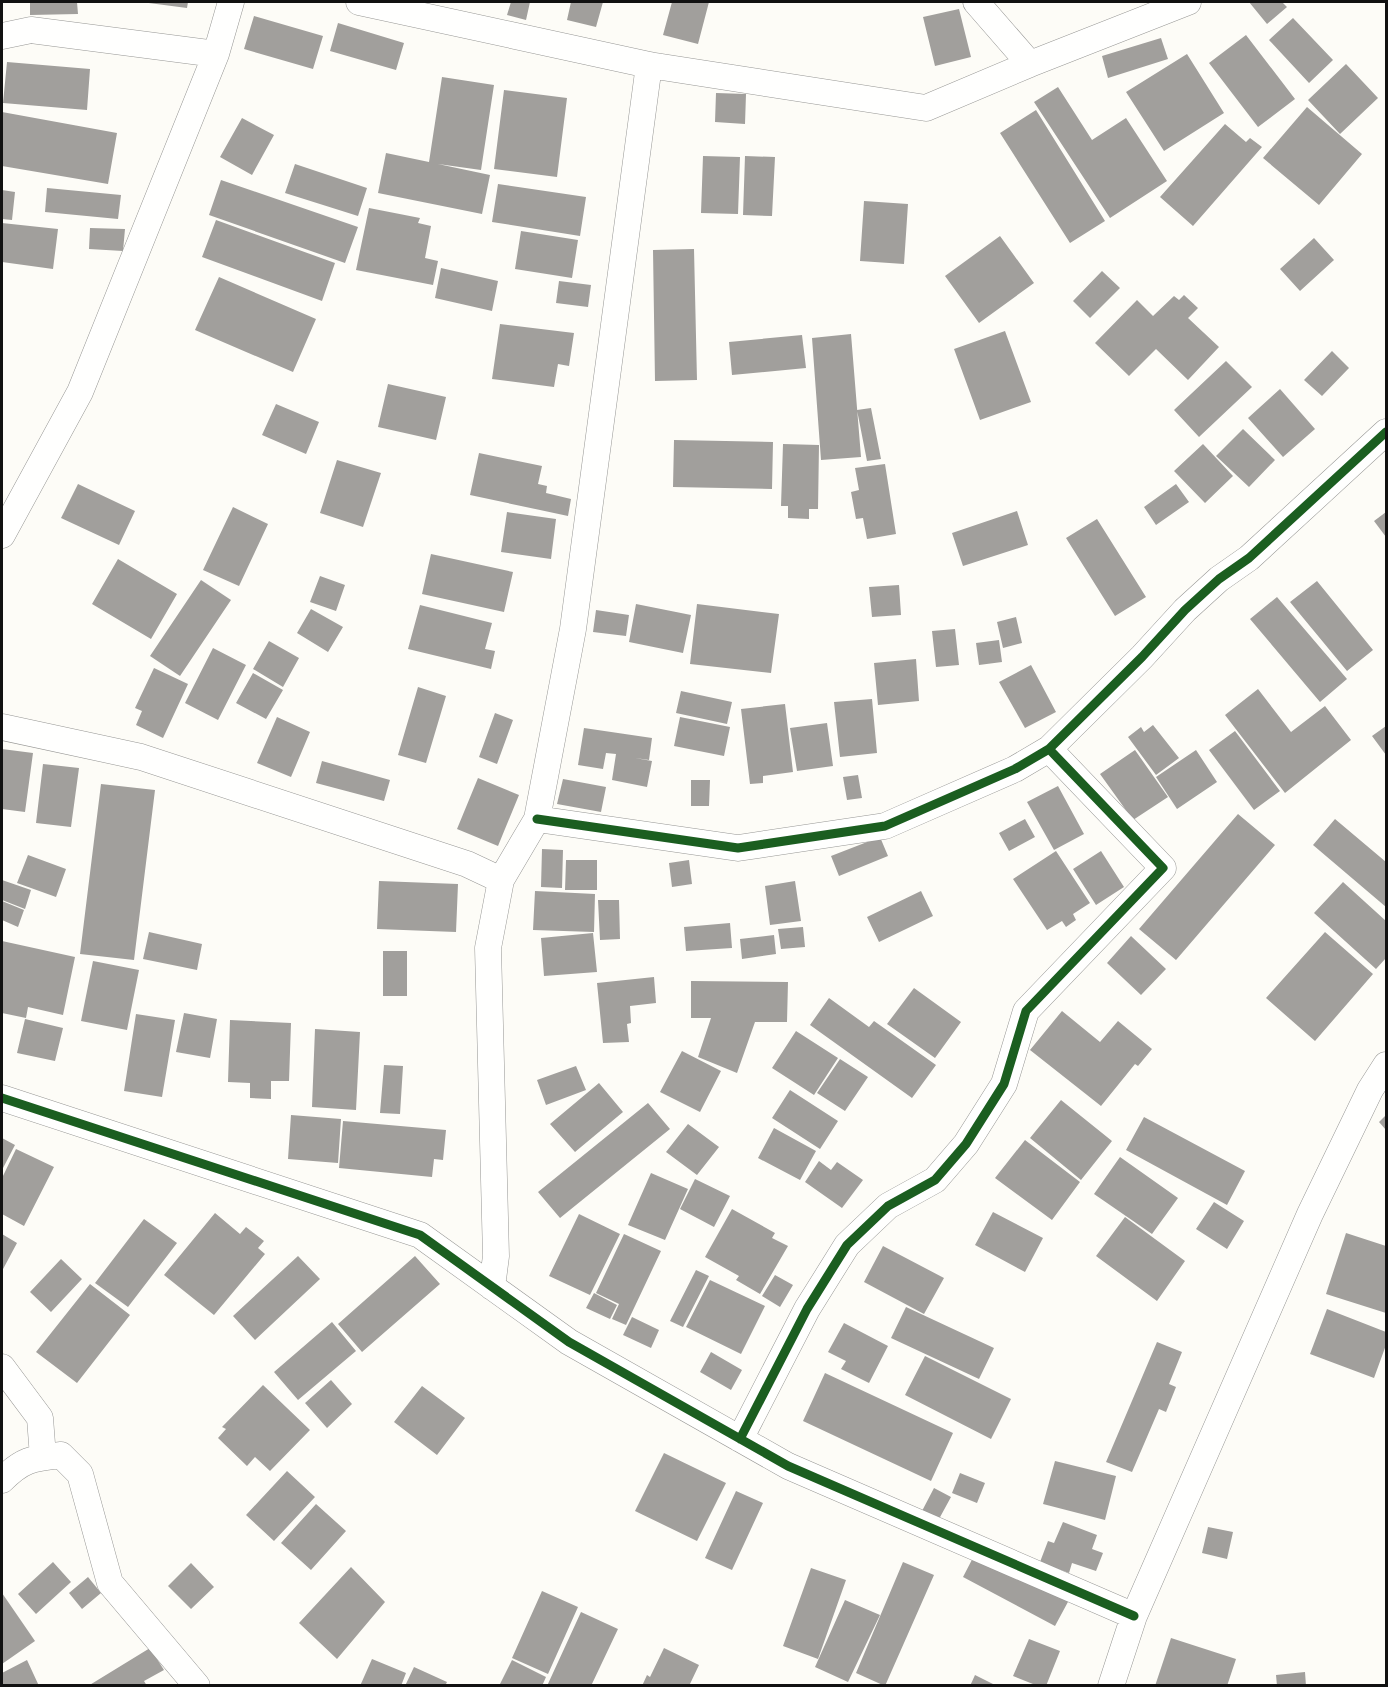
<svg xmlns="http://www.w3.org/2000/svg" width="1388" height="1687" font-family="Lora,serif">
<rect width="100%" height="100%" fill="#fdfcf7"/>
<path fill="#a19f9c" d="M30 2H77L78 14 30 15Z
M141 2H188L187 8Z
M511 2H530L526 20 507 15Z
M571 2H603L596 27 567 20Z
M672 2H709L698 44 663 35Z
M1249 2H1282L1287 7 1267 24Z
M959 9 971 57 935 66 923 17Z
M254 16 323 36 313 69 244 49Z
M1293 18 1333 60 1309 83 1269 40Z
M338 23 404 43 396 70 330 51Z
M1246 35 1295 99 1258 127 1209 63Z
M1161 38 1168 59 1108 78 1102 56Z
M1187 54 1224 113 1164 151 1126 92Z
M7 62 90 69 87 110 3 103Z
M1346 64 1378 98 1340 134 1308 100Z
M442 77 494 85 481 170 438 164 490 175 482 214 378 193 386 153 429 162Z
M1058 87 1092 140 1126 118 1167 181 1110 218 1034 102Z
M504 90 567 98 557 177 494 169Z
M716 93 746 94 745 124 715 122Z
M1307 107 1362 154 1319 205 1263 158Z
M1036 110 1105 221 1070 243 1000 133Z
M2 112 117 133 108 184 2 166Z
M242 118 274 135 252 175 220 157Z
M1225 124 1246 142 1250 138 1262 147 1193 226 1160 197Z
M703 156 740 157 738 214 701 213Z
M745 156 775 157 772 216 743 215Z
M295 164 367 188 358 216 285 193Z
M221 180 358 227 345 263 209 215Z
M498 184 586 197 580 236 492 222Z
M47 188 121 195 118 219 45 212Z
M2 190 15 192 12 220 2 219Z
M864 201 908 204 904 264 860 261Z
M369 208 420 218 418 223 431 226 425 258 438 261 433 285 356 270Z
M216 220 335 263 322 301 202 257Z
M2 223 58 229 53 269 2 262Z
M90 228 125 229 123 251 89 249Z
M521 231 578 240 572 278 515 269Z
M1000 236 1034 283 979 323 945 276Z
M1314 238 1334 260 1300 291 1280 269Z
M694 249 697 380 655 381 653 250Z
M441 268 498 281 492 311 435 298Z
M1102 271 1120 288 1090 318 1073 301Z
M219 277 316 319 293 372 195 330Z
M559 281 591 285 588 307 556 303Z
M1184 295 1198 308 1188 318 1219 347 1188 380 1156 349 1129 376 1095 343 1137 300 1153 316 1174 296 1179 300Z
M500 324 574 333 569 366 558 364 554 387 492 379Z
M1005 331 1031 402 980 420 954 349Z
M851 334 861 457 821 460 812 338Z
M802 335 806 368 732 375 729 342Z
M1332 351 1349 368 1322 396 1304 380Z
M1226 361 1252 387 1199 437 1174 410Z
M388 384 446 397 436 440 378 427Z
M1280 389 1315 429 1283 457 1248 418Z
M276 404 319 422 306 454 262 435Z
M871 408 881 459 867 461 857 410Z
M1243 429 1275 460 1249 487 1216 456Z
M674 440 773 442 772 489 673 487Z
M783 444 819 445 818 509H809V519L788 518V506H781Z
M1203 444 1233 476 1205 503 1174 471Z
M479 453 542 466 538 484 547 486 546 493 571 499 568 516 470 495Z
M337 460 381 473 363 527 320 513Z
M885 464 896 534 867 539 863 518 856 519 851 492 859 490 855 468Z
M78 484 135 511 119 545 61 518Z
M1176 484 1189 502 1156 525 1144 507Z
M233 507 268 524 239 586 203 570Z
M1017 511 1028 545 963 566 952 533Z
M507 512 556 519 551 559 501 552Z
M1386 512V537L1374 521Z
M1097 519 1146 597 1115 616 1066 538Z
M431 554 513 572 504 612 422 594Z
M118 559 177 594 151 639 92 604Z
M320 576 345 585 336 611 310 602Z
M201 580 231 600 180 676 150 656Z
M1317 581 1373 650 1347 671 1290 602Z
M899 585 901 615 872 617 869 587Z
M1277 597 1347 679 1320 702 1250 619Z
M636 604 691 615 683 653 629 642Z
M697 604 779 614 771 673 690 664Z
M420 605 492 623 485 649 495 651 491 669 408 649Z
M311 609 343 627 328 652 297 633Z
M596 610 629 615 626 636 593 632Z
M1016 617 1022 643 1003 648 997 622Z
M955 629 959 665 936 667 932 631Z
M999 640 1002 662 979 665 976 643Z
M269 641 299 658 283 687 253 669Z
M213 648 246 665 218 720 185 703Z
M916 659 919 701 878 705 874 663Z
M1031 665 1056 712 1025 728 999 682Z
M154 668 188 684 163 738 136 725 142 711 135 708Z
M253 673 283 690 266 719 236 703Z
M418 687 446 696 426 763 398 755Z
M1258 689 1291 732 1325 706 1351 740 1285 793 1225 715Z
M681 691 732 702 727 724 676 713Z
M872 699 877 753 840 757 834 702Z
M785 704 793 772 763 776V783L750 784 741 709Z
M495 713 513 720 497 764 479 757Z
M277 717 310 732 291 777 257 763Z
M680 717 730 727 724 756 674 746Z
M827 723 833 766 797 771 790 728Z
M1153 725 1179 758 1156 775 1128 737 1141 727 1144 732Z
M1386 726V755L1372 736Z
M584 728 652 738 649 760 635 758 652 761 647 787 612 780 616 754 606 753 603 769 578 765Z
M1235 731 1280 791 1254 810 1209 750Z
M2 749 33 753 25 812 2 809Z
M1135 750 1168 797 1133 820 1100 774Z
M1196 750 1217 782 1177 809 1156 777Z
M322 761 390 780 384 801 316 783Z
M43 764 79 768 71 827 36 823Z
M858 775 862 798 847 800 843 777Z
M478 778 519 795 498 846 457 829Z
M563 779 606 787 601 812 557 804Z
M691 780H710L709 806H691Z
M101 784 155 790 134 960 80 954Z
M1058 786 1084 834 1054 850 1027 802Z
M1238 814 1275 845 1176 960 1139 929Z
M1025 819 1035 837 1009 851 999 833Z
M1335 819 1386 862V907L1313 845Z
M880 837 888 856 839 876 831 856Z
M542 849 563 850 562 888 541 887Z
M1056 851 1090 903 1073 914 1076 920 1066 927 1062 921 1047 930 1013 879Z
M1101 851 1124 887 1096 905 1073 869Z
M28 855 66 869 56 897 17 883Z
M566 860H597V890H565Z
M689 860 692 884 672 887 669 863Z
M2 880 31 890 25 909 2 900Z
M379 881 458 884 456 932 377 929Z
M795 881 801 921 770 925 765 886Z
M1343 882 1386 921V958L1376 969 1314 913Z
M535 891 595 894 594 932 533 930Z
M921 891 933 916 879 942 867 917Z
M598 900H619L620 939 600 940Z
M2 901 24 910 18 927 2 920Z
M730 923 732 948 686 951 684 927Z
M803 927 805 947 781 949 778 929Z
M149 932 202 944 197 970 143 959Z
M1325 932 1373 974 1315 1041 1266 998Z
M593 933 597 972 544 976 541 938Z
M774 935 776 954 742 959 740 939Z
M1131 936 1166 969 1141 995 1107 963Z
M2 941 75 957 63 1015 28 1007 26 1018 2 1013Z
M383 951H407V996H383Z
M93 961 139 970 127 1030 81 1021Z
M654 977 656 1003 630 1006 631 1023 627 1024 629 1042 603 1043 597 983Z
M691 981 788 982 787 1022H755L737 1073 698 1057 711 1018H691Z
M914 988 961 1022 935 1058 887 1024Z
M829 998 869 1027 874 1021 936 1065 912 1098 810 1025Z
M1062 1011 1100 1042 1118 1021 1152 1049 1138 1066 1135 1064 1101 1106 1030 1050Z
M184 1013 217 1019 210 1058 176 1052Z
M136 1014 175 1020 162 1097 124 1091Z
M25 1019 63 1028 55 1061 17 1053Z
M230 1020 291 1023 289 1081H271V1099L250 1098V1083L228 1082Z
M315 1029 360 1032 356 1110 312 1107Z
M796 1031 838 1058 814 1095 772 1068Z
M682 1051 721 1071 700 1112 660 1092Z
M840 1059 868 1077 845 1111 817 1093Z
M384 1065 403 1066 400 1114 380 1113Z
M576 1066 586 1090 546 1105 537 1080Z
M599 1083 623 1112 575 1152 550 1124Z
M790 1090 838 1121 820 1149 772 1118Z
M1061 1100 1112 1141 1081 1180 1030 1138Z
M648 1103 670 1129 560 1218 538 1192Z
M291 1115 341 1119 338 1163 288 1159Z
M1386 1115V1130L1379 1122Z
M1144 1117 1245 1171 1227 1205 1126 1150Z
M343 1121 446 1130 443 1160 434 1159 432 1177 339 1168Z
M688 1124 719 1147 697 1175 666 1152Z
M774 1128 816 1151 800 1180 758 1158Z
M2 1138 15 1145 2 1170Z
M1025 1140 1080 1182 1052 1220 995 1178Z
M16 1149 54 1167 24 1226 2 1214V1178Z
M1120 1157 1178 1198 1152 1234 1094 1194Z
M819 1161 831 1170 837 1162 863 1180 842 1208 805 1182Z
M651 1173 688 1189 665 1240 628 1225Z
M695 1179 730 1196 714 1227 680 1209Z
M1214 1202 1244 1221 1227 1249 1196 1229Z
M732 1209 775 1233 772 1238 788 1246 760 1294 736 1280 739 1276 705 1257Z
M993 1212 1043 1238 1025 1272 975 1245Z
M215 1213 240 1234 246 1227 264 1241 258 1248 265 1254 214 1315 164 1275Z
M579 1214 620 1234 590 1295 549 1276Z
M1125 1217 1185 1261 1157 1301 1096 1256Z
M144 1219 177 1243 128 1307 95 1283Z
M1346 1233 1386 1246V1313L1326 1294Z
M2 1234 17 1243 2 1271Z
M624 1234 661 1251 626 1325 612 1319 619 1304 596 1293Z
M883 1246 944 1278 924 1314 864 1282Z
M298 1256 320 1279 255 1340 233 1316Z
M415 1256 440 1284 362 1352 338 1324Z
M61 1259 82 1279 51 1312 30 1292Z
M696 1270 709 1276 683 1327 670 1321Z
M775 1275 793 1285 780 1307 762 1296Z
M710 1280 765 1306 741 1354 686 1327Z
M90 1284 130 1315 77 1383 36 1352Z
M594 1293 617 1305 610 1319 586 1308Z
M906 1307 994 1348 979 1379 891 1338Z
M1327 1309 1386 1332V1345L1374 1378 1310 1354Z
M632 1317 659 1330 651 1348 623 1335Z
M332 1322 356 1351 298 1400 274 1372Z
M844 1323 888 1346 869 1383 841 1369 846 1361 828 1352Z
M1157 1342 1182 1352 1169 1384 1176 1387 1166 1412 1159 1409 1132 1472 1106 1462Z
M711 1352 742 1370 731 1390 700 1372Z
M925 1356 1011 1399 991 1439 905 1395Z
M825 1373 953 1433 931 1481 803 1421Z
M331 1380 352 1404 327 1428 305 1403Z
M263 1385 310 1430 270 1471 255 1457 247 1466 218 1438 226 1429 222 1427Z
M422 1386 465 1418 437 1455 394 1422Z
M664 1453 726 1483 697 1541 635 1511Z
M1055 1461 1116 1476 1105 1520 1043 1504Z
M287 1471 315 1497 274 1541 246 1515Z
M960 1473 985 1483 977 1503 952 1493Z
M934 1488 951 1497 939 1519 922 1511Z
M736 1491 763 1503 732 1570 705 1558Z
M316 1504 346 1531 311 1570 281 1543Z
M1063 1522 1097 1535 1092 1549 1103 1553 1096 1571 1072 1563 1069 1573 1040 1562 1048 1541 1054 1543Z
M1208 1527 1233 1532 1227 1559 1202 1553Z
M977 1550 1069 1600 1055 1626 963 1577Z
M53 1562 71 1582 36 1614 18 1594Z
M903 1562 934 1575 885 1686 856 1673Z
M191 1563 214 1587 191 1609 168 1586Z
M351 1567 385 1602 337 1659 299 1623Z
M811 1568 846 1580 818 1659 783 1646Z
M88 1577 101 1593 82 1609 69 1593Z
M542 1591 578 1607 548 1674 512 1658Z
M2 1593 35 1641 2 1664Z
M845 1600 880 1615 848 1682 815 1667Z
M581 1612 618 1629 591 1686H547Z
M1171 1638 1236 1659 1227 1686H1155Z
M1029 1639 1060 1651 1046 1686H1038L1013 1676Z
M150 1648 164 1670 144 1681 147 1686H88Z
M664 1648 699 1665 689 1686H642L647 1675 650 1677Z
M372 1659 406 1673 401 1686H360Z
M27 1660 39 1686H2V1673Z
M512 1660 546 1677 542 1686H499Z
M414 1667 447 1682 445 1686H405Z
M1305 1672 1306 1686H1277L1276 1675Z
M975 1675 997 1686H970Z"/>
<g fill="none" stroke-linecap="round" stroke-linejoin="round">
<defs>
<path id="street" d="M359 2 649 65 926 108 1030 64
M976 2 1030 64 1188 2
M2 36 31 30 216 54
M2 535 80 392 216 54 231 2
M2 727 141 757 467 864 501 880 488 948 496 1256 492 1287
M537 819 738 848 885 826 1015 769 1049 749 1142 657 1185 610 1219 579 1249 558 1386 432
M501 880 537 819 573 629 649 65
M2 1098 420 1235 569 1342 788 1466 1134 1616
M2 1367 40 1418 43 1457
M740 1439 807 1309 847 1245 888 1206 935 1180 966 1144 1004 1084 1026 1011 1163 868 1049 749
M2 1480C22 1460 32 1458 61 1455L80 1474 110 1583 197 1686
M1111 1686 1134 1616 1310 1214 1370 1090 1386 1065"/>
</defs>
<use href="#street" stroke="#979795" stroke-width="27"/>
<use href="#street" stroke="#fffffe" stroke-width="26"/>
<defs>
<path id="cycleway" d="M537 819 738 848 885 826 1015 769 1049 749 1142 657 1185 610 1219 579 1249 558 1386 432
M2 1098 420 1235 569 1342 788 1466 1134 1616
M740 1439 807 1309 847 1245 888 1206 935 1180 966 1144 1004 1084 1026 1011 1163 868 1049 749"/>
</defs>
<use href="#cycleway" stroke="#fff" stroke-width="13"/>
<use href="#cycleway" stroke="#1b5e20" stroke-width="9"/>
</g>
<rect width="1388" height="1687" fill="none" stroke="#111111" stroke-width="6"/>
</svg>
